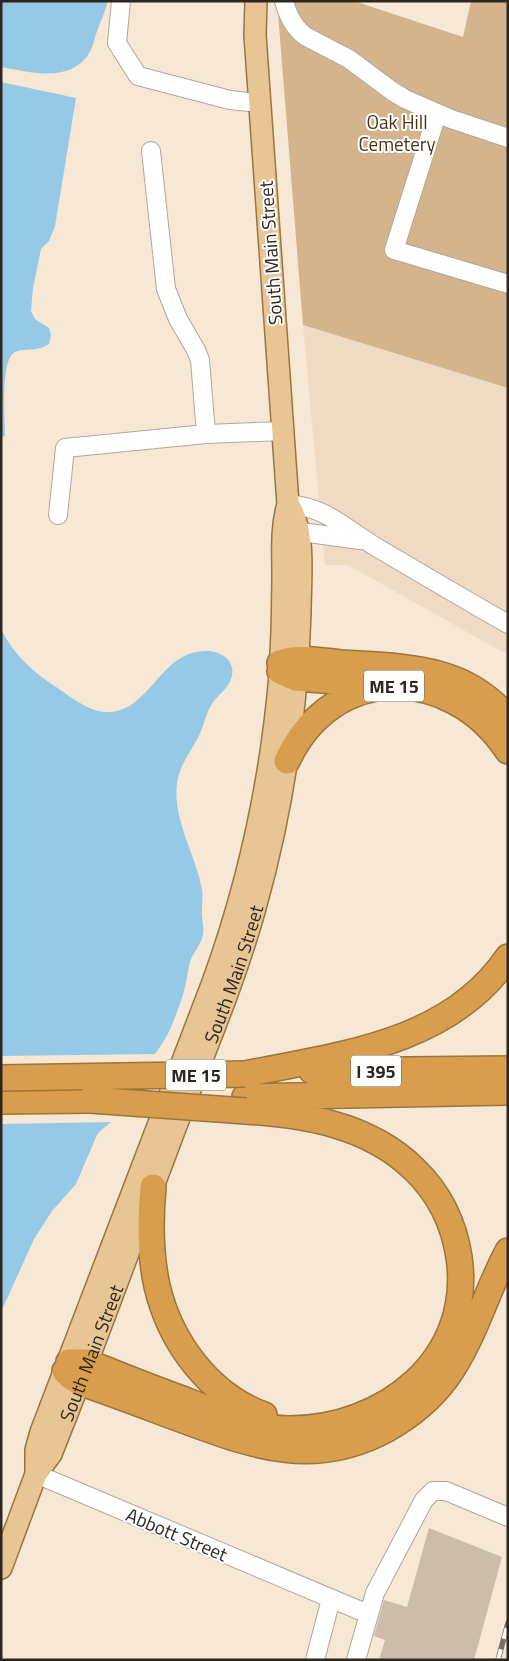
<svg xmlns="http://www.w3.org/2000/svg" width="509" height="1661" font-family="'Titillium Web',sans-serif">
<rect width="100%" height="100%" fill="#f6e8d5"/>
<path fill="#efdbc3" d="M303 325 508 388V655L348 565H325Z"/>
<path fill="#d3b48d" d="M277 1H354L463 37 471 1H508V388L303 325Z"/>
<path fill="#95c9e5" d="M1 1H108C105 12 100 23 96 34 94 41 92 49 88 55 69 83 28 72 1 67Z
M1 82 76 98 55 226 49 241 41 249 33 288 31 311 35 319 49 328 51 335 49 344C34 353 28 347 15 352 0 358 5 421 5 436L1 437Z
M1 629C13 654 33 672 56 687 71 697 91 714 111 712 152 708 161 650 207 651 213 651 220 653 225 657 232 662 234 671 231 679 228 688 220 693 214 701 207 710 205 721 201 731 195 746 184 758 179 774 168 812 195 852 202 889 203 895 202 902 202 909 201 920 206 930 201 941 198 948 192 955 190 962 187 974 186 986 182 998 177 1012 172 1027 165 1039 162 1045 157 1050 154 1056 147 1068 141 1080 134 1092 127 1101 120 1112 112 1121 107 1126 101 1129 97 1135L76 1184 52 1211 34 1239 1 1312Z"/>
<path fill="#f6e8d5" d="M158 1054 136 1093 114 1122 1 1124V1056Z"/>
<path fill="#cbbcab" d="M429 1528 502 1557 474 1660H379L385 1640 374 1636 384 1600 407 1607Z"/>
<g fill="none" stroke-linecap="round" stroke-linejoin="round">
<defs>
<path id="minor" d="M121 1 117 43 138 76 230 100 259 103
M284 1C288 16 293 26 305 36L349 59 392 91 405 99 451 119 508 138
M437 114 394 250 508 284
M151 151 166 289 178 319 196 350 200 360 206 434
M288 504C328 508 344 528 376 547 420 573 464 599 508 624
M58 515 65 448 206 434 283 431
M287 530 360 540
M36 1474 368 1614
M315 1660 331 1599
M356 1660 375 1593 424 1500 433 1491H446L508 1517"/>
<g id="major">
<path d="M36 1474V1450L41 1432 213 982C249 883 271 780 280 675 282 642 283 609 283 576 283 552 281 528 288 504L255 35 256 1"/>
<path id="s1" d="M1 1568 36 1474 51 1454 68 1411C104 1318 139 1225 174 1131 202 1057 234 984 255 908 282 812 297 712 300 613 300 580 306 534 289 505"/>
</g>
<path id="highway" d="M280 663C298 656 322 661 341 663 403 667 465 665 508 719
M280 671 296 678 376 684
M287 761C332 663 451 664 508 751
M312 1071 508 1069
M245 1074C339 1055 449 1044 508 957
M245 1097 508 1092
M1 1101 90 1100
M153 1187C150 1219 150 1254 157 1286 170 1342 209 1395 264 1415
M69 1362H87C119 1375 152 1388 185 1400 218 1413 253 1429 289 1429 384 1429 474 1360 459 1257 454 1224 439 1193 414 1169 369 1125 306 1115 246 1111
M65 1371 71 1377 79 1382C114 1394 148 1407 183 1420 254 1446 314 1469 387 1429 410 1416 431 1399 447 1377 474 1339 486 1292 508 1251"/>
</defs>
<use href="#minor" stroke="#b4a695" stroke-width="20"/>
<use href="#major" stroke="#9c743d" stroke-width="24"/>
<use href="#highway" stroke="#9c743d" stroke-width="28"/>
<use href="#minor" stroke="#fff" stroke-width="18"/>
<use href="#major" stroke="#e8c594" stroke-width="21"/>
<use href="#highway" stroke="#d89e4d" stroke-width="25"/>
<defs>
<path id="rail" d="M498 1660 508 1623"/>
</defs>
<use href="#rail" stroke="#7a7165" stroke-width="5.5"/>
<use href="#rail" stroke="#fff" stroke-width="4" stroke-dasharray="11" stroke-linecap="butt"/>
<defs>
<path id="highway-bridge" d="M1 1078 245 1074
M90 1100 246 1111"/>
</defs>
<use href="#highway-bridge" stroke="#9c743d" stroke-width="28" stroke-linecap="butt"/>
<use href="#highway-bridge" stroke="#d89e4d" stroke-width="25"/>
</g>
<g text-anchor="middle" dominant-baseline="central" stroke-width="4" stroke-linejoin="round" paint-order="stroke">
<g fill="#fff" stroke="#6c6863" stroke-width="1">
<rect x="364" y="670.5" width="60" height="31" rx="4"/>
<rect x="351" y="1055.5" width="50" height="31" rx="4"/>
<rect x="166" y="1059.5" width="60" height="31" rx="4"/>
</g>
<g font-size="18" font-weight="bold" fill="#2d2720">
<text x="394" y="686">ME 15</text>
<text x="376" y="1071">I 395</text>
<text x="196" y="1075">ME 15</text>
</g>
<g font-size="19" fill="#4d3514" stroke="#fff">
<text x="397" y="121">Oak Hill<tspan x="397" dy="22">Cemetery</tspan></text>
</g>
<g font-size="19" fill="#2d2720" stroke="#fff">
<text transform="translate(270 253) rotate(-94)">South Main Street</text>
<text stroke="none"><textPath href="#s1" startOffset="639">South Main Street</textPath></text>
<text stroke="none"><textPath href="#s1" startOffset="234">South Main Street</textPath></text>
<text transform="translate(177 1534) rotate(23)">Abbott Street</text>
</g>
</g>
<rect width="509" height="1661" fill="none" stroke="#2d2720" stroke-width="5"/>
</svg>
